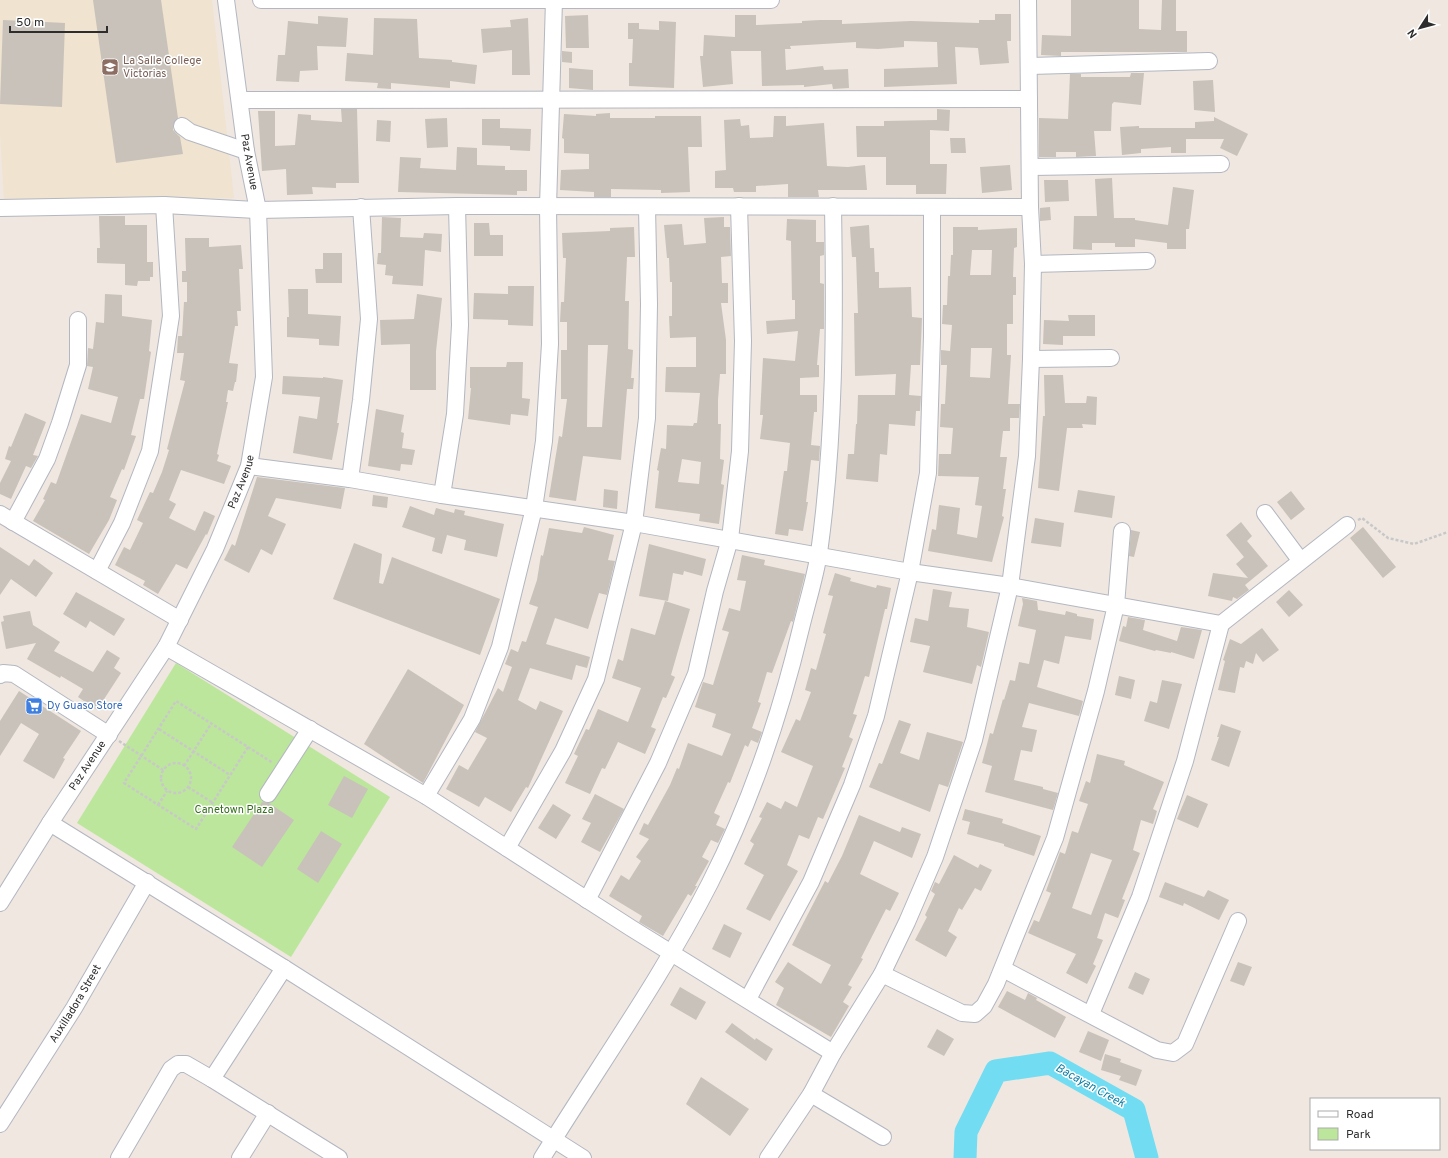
<svg xmlns="http://www.w3.org/2000/svg" width="1448" height="1158" font-family="Overpass,sans-serif">
<rect width="100%" height="100%" fill="#efe7e0"/>
<path fill="#f0e3cf" d="M0 0H212L234 198 4 201 0 134Z"/>
<path fill="#bce69c" d="M176 663 390 797 291 957 77 823Z"/>
<g fill="none" stroke-linecap="round" stroke-linejoin="round">
<path stroke="#71dcf2" stroke-width="23" d="M965 1158 966 1132 996 1071 1050 1063 1134 1110 1147 1158"/>
</g>
<path fill="#c8c2bb" fill-rule="evenodd" d="M93 0H161L178 118 173 125V130L180 137 183 154 116 163Z
M1071 0H1139V29L1161 30 1162 0H1176V31H1187V52H1061V56L1041 55 1042 35 1071 36Z
M995 14H1011V41H1007L1009 63 980 65 978 48 955 47 957 84 884 87V69L938 67 937 42 904 41V47L878 49 856 48V42L790 46 791 49H785L786 70 823 66 824 70 848 69 849 88 833 89 832 84 804 87V85L762 86 761 51H731L733 84 703 87 700 56H703L704 35 735 37V15H756V25L802 23V21L820 20H842V24L911 21 979 23V20H995Z
M588 15 589 48H566L565 16Z
M318 16 348 18 346 47 317 46 318 70 300 71 299 82 276 81 278 55H285L288 21 318 24Z
M374 18 417 19 419 58 452 60V62L477 65 475 84 450 81V88L391 83V89L377 88 378 83 345 81 347 53 373 55Z
M528 18 530 75H512V50L483 53 481 29 511 27 510 20Z
M3 20 65 23 62 107 0 104Z
M659 21 676 22 674 88 629 86V63H632L633 39H628V23H639V29L659 30Z
M562 51 572 52V63L562 62Z
M569 68 593 70V90L569 88Z
M1131 73H1144L1141 105 1114 102 1112 104 1111 131H1094L1096 156 1076 157V152H1056V157H1039V118L1068 119 1070 74H1081V77H1130Z
M1213 80 1215 112 1194 110 1193 81Z
M341 109H357L359 183H336V188L312 187 313 194 287 195 286 169 262 171 258 111H275V146L295 145 298 114 311 115V120L342 122Z
M937 109 950 110 949 131 930 130V164H947L946 194H916V185H886V157H857L856 126H884V121L937 120Z
M610 113V118H655V116H701L702 147H688L690 192 661 193V190L611 189V197H594V192L560 190 561 170 589 169V154L564 153V139L562 138 564 114 596 116V114Z
M774 116H786V126L824 123 827 166 848 167 865 165 867 190H818L819 197H788V184L756 186V192H734L733 188H715V171L726 170 724 120 740 119 741 126 749 125 750 138 773 137Z
M1214 117 1248 134 1237 156 1220 148 1224 139H1186V153H1171V147L1141 149V153L1122 155 1120 127 1139 126V128H1195V122L1214 121Z
M447 118 448 147 427 148 425 119Z
M482 119H500V128L531 129 530 151 510 150V146L482 145Z
M377 120 391 121 390 142 376 141Z
M950 138H965L966 153H951Z
M457 147 477 148V165L505 166V170H527V191H517V195L398 192 400 157 421 158 420 168 456 170Z
M1010 165 1012 190 982 193 980 167Z
M1112 178 1114 218H1135V220L1168 225 1173 187 1194 190 1189 229H1186V249H1167V243L1135 239V247H1115V243H1092V250L1073 249 1074 216H1097L1095 179Z
M1044 180H1068L1069 201 1045 202Z
M1050 207 1051 220 1040 221V208Z
M99 216H125V225H147V262H153V277H150V281H138L137 286 125 285V264L97 263V248H100Z
M382 217 401 218 400 237 423 238 424 233 442 234 441 252 425 250 423 286 392 284 393 276 385 275 386 265 377 264 378 253H381Z
M724 217V227H730L731 256 721 257 722 283H728V303H721L726 340V374H720L718 400V424H721L720 459 724 460 721 484 724 485 719 524 699 521 700 514 655 508 659 471 657 470 661 448 666 449 667 425 693 426 694 423H697L700 393 665 392 666 367H696V337L670 338 669 316H672V282H670L669 258H667L664 225 682 224 684 245 706 243 704 218ZM682 459 701 462 699 484 678 482Z
M787 219 816 220V242H824V255L820 256V283L824 284V329H820L817 365H819V377L800 378V395H817V412H814L811 445 820 446 819 461 811 460 806 502H808L803 531 789 529 788 536 775 534 784 471H787L790 443 760 439 763 415H760L763 358 795 361 798 331 767 334 766 321 795 319V300H792L791 241 786 240Z
M474 223H489L490 235H503V256H474Z
M869 225 870 248H874L875 272H879V288L911 287 912 317 922 318 920 365H911L909 395 921 396 920 411H916L915 426 889 424 887 455 880 454 878 482 846 479 848 454H854L856 424H857L858 395H895L896 374 855 376 854 313H858L856 257H852L850 227Z
M634 227 635 257H627L625 301H629L628 349 633 350 631 378H634L633 389H627L621 460 583 456 576 501 549 497 559 436 562 437 567 399H561V350H567V322H560L561 302H564L566 258H563L562 233 610 231V228ZM588 345H608L602 427H587Z
M953 227H978V230L1017 228V247L1014 248 1013 277H1016V295H1013V324H1007V355H1011L1008 404H1020L1019 418H1010V431H1003L1000 457H1007L1003 489H1006L1002 516 1004 517 992 562 928 551 932 529 936 530 939 505 960 508 957 534 977 538 982 506 975 505 979 477 938 476 939 454H951L953 428 940 427 941 404H945L947 365H941V350L950 351 952 325 942 324 943 305H947L948 276H950L951 255H953ZM972 250H992L991 275H970ZM971 348H992L990 378 970 377Z
M185 238H209V247L241 245 243 269H239L241 311H237L238 326H235L229 363 238 364 236 382H235L233 391 228 390 226 402H228L217 454 219 455 217 461 231 466 224 484 181 470 169 500 176 504 169 518 195 531 204 511 215 516 207 535 206 534 187 569 176 564 158 594 143 585 145 581 115 565 124 547 130 550 143 523 137 520 150 492 153 493 162 472 169 450 167 449 185 381 180 380 184 353H177L178 336H182L184 302H187V282H182V271H186Z
M323 253H342V283H316L315 269H323Z
M508 286H534L533 326 508 325V320L473 319 474 293 508 294Z
M288 289H308V314L341 316 339 346 319 345V339L287 337V317H289Z
M105 294 122 295V316L152 320 149 351 151 352 144 399H140L131 435 136 436 124 470 122 469 110 497 117 500 109 520 89 554 33 521 45 500 43 499 51 482 56 484 81 414 111 423 118 397 88 389 93 367 87 366 88 348 93 349 96 322 104 323Z
M417 294 442 298 436 351V390H410V344L381 345 380 320 414 319Z
M1068 315H1095V336H1063V345L1043 344 1044 320 1069 321Z
M507 362H523L522 398 530 399 528 416 511 414 510 425 468 419 471 388H470V367H506Z
M1044 375H1063L1065 403H1086L1087 396 1097 397 1096 425 1082 424 1083 428H1067L1059 491 1038 488 1043 416H1045Z
M283 376 323 378V377L343 380 337 423H339L332 460 293 453 299 416 317 419 320 397 282 394Z
M376 409 404 415 401 432 404 433 402 448 415 450 412 465 401 464 400 471 368 466Z
M25 413 46 422 33 455 38 456 31 468 26 466 11 499 0 494V483L11 461 5 459 9 446 11 447Z
M257 477 345 488 341 509 276 498 268 516 286 524 272 555 261 549 249 573 224 560 232 544 235 546Z
M604 489 618 491 617 509 603 507Z
M1078 490 1115 496 1112 518 1074 512Z
M1291 491 1305 509 1291 520 1277 502Z
M373 495 388 497 387 508 372 506Z
M410 506 434 515 436 508 454 513 455 509 465 511 464 515 504 524 497 557 464 550 466 540 447 535 442 554 432 551 435 538 402 527Z
M1035 518 1064 523 1061 547 1031 543Z
M1241 522 1252 536 1247 541 1268 566 1245 585 1249 590 1237 599 1233 597 1232 601 1208 596 1213 573 1248 578 1236 564 1244 557 1226 535Z
M584 527 614 535 608 560 615 561 607 595 599 593 588 629 555 618 546 644 590 657 587 668 576 665 572 680 530 668 518 700 536 710 540 701 563 711 528 788 526 787 511 812 485 797 479 807 446 789 459 765 468 770 487 738 475 732 498 688 503 692 512 667 505 664 511 649 518 652 522 641 526 642 538 607 529 604 537 580 541 555 543 556 549 528 582 533Z
M1363 527 1396 567 1383 578 1350 538Z
M1131 530 1140 532 1134 557 1129 556Z
M354 543 382 554 379 583 383 584 392 557 500 599 480 655 333 599Z
M649 544 706 559 702 576 684 571 683 575 673 573 668 601 639 596Z
M0 547 29 566 34 559 53 573 36 597 11 579 0 595Z
M742 555 765 560 764 565 805 574 793 622 791 621 772 673 767 672 758 702 761 703 752 728 762 732 758 743 751 740 748 747 745 745 730 783 728 782 714 813 720 816 716 825 725 829 718 843 711 840 702 857 709 861 695 886H697L691 896 688 894 663 936 639 922 642 916 609 896 621 875 629 880 641 861 636 857 649 839 639 834 644 823 648 825 670 785 677 768 679 769 688 743 722 756 731 734 712 727 716 714 695 707 703 682 713 685 729 632 722 630 729 608 740 611 746 581 737 580Z
M835 573 851 578 850 581 876 588 877 585 891 588 887 609H885L869 677 865 676 853 714 857 715 849 737 853 739 842 767 845 768 823 819 818 817 809 839 799 835 787 865 798 871 770 921 746 909 764 875 744 864 754 844 750 841 762 818 759 817 767 802 781 809 785 801 797 807 813 766 781 752 796 719 800 721 811 692 805 690 811 668 816 670 826 634 823 633 833 596 828 595Z
M933 589 952 592 949 607 969 609 967 627 989 632 981 667 977 665 972 684 923 672 930 646 910 642 915 618 928 621Z
M1289 590 1303 605 1289 617 1276 602Z
M76 592 125 619 114 636 90 621 86 628 63 614Z
M1022 598 1037 601 1038 610 1065 615 1066 611 1077 614V616L1094 619 1091 640 1065 636 1059 664 1044 660 1037 687 1083 701 1079 716 1029 703 1022 727 1037 730 1032 752 1021 750 1014 780 1043 787V789L1058 793 1053 810 985 792 992 766 982 763 990 733 993 734 1003 699 1004 700 1010 680 1015 681 1019 662 1029 664 1036 630 1018 626 1023 604Z
M665 601 690 609 671 675 675 677 666 698 663 697 651 727 656 729 645 754 618 742 605 769 602 768 590 794 565 783 578 756 574 754 586 729 589 730 598 709 628 722 641 688 612 678 618 659 623 661 631 628 655 635Z
M30 611 33 625 60 642 54 651 93 672 107 650 120 658 114 668 121 673 97 710 78 697 83 689 61 676 60 678 27 659 36 643 6 649 1 622 4 621 3 616Z
M1128 617 1145 620 1143 630 1177 641 1181 627 1202 630 1194 659 1171 652V653L1156 650 1155 651 1119 641 1123 626 1126 627Z
M1262 628 1279 650 1263 662 1256 653 1253 664 1246 661 1244 668 1240 667 1235 693 1218 690 1225 661 1223 660 1230 639 1241 644Z
M408 669 464 705 423 783 364 744Z
M1119 676 1135 680 1131 699 1115 695Z
M1162 680 1182 684 1169 729 1144 721 1150 701 1157 703Z
M19 691 81 731 63 758 65 759 54 779 23 761 39 734 21 723 0 756V721Z
M899 720 911 724 900 753 919 760 927 732 963 742 948 787 939 784 930 812 869 787 879 763 882 764Z
M1221 724 1241 731 1229 767 1211 760 1219 737H1217Z
M1097 754 1125 761 1124 765 1164 782 1153 809 1157 811 1153 824 1141 820 1133 850 1140 853 1122 899 1125 900 1118 918 1105 913 1097 938 1103 940 1093 964 1096 966 1087 984 1066 973 1076 954 1028 933 1034 920 1039 922 1051 893 1046 891 1060 852 1065 854 1072 831 1078 833 1088 804 1079 801 1086 781 1090 783ZM1091 853 1112 860 1091 915 1072 908Z
M344 776 368 789 352 818 328 805Z
M595 794 624 809 600 852 581 842 591 823 582 819Z
M1187 795 1208 804 1198 828 1177 819Z
M262 802 269 803 294 820 262 867 232 847Z
M553 804 571 815 556 839 538 828Z
M965 809 1003 819 1002 823 1041 836 1034 856 1004 846V844L967 834 970 822 962 820Z
M859 815 900 832 902 827 921 834 912 858 874 841 860 874 899 893 890 911 886 909 861 958 863 959 848 985 852 987 843 1002 849 1006 831 1037 776 1005 784 988 775 982 788 962 821 984 831 965 792 945 825 881 828 883 842 856Z
M321 831 342 844 318 883 297 869Z
M954 855 978 868 980 864 992 870 981 891 975 888 962 910 959 908 948 931 957 937 946 957 915 940 927 917 925 915 935 894 931 891 932 889 935 882 939 884Z
M1165 882 1204 897 1208 890 1229 900 1219 920 1184 903 1183 906 1159 897Z
M724 924 742 933 730 958 712 949Z
M1238 962 1252 967 1244 986 1230 981Z
M1135 972 1150 979 1143 995 1128 988Z
M680 987 706 1002 696 1020 670 1005Z
M1007 991 1025 1000 1028 993 1037 998 1036 1000 1066 1017 1055 1038 998 1007Z
M732 1023 755 1040 756 1038 773 1049 766 1061 725 1032Z
M937 1029 954 1039 944 1056 927 1047Z
M1088 1031 1109 1040 1101 1061 1079 1052Z
M1105 1054 1121 1059 1120 1062 1142 1070 1136 1086 1119 1080 1121 1076 1101 1070Z
M701 1077 749 1109 730 1136 686 1104Z"/>
<g fill="none" stroke-linecap="round" stroke-linejoin="round">
<defs>
<g id="minor">
<path d="M261 0H771"/>
<path d="M1030 66 1209 61"/>
<path d="M240 100 1029 99"/>
<path d="M182 126 190 132 246 151"/>
<path d="M1031 167 1221 164"/>
<path d="M0 208 164 205 258 210 457 206 1030 207"/>
<path d="M1033 264 1147 261"/>
<path d="M1031 359 1111 358"/>
<path d="M249 466 350 479 442 495 634 523 910 572 1010 586 1221 624 1347 525"/>
<path d="M350 479 361 400 369 319 361 207"/>
<path d="M442 495 455 414 460 325 457 206"/>
<path d="M1265 513 1300 560"/>
<path d="M0 514 180 620"/>
<path d="M13 522 47 459 60 423 78 365V320"/>
<path d="M97 571 122 523 150 451 171 316 164 205"/>
<path d="M166 647 426 796 631 928 833 1053"/>
<path d="M0 675 3 673 14 674 109 735"/>
<path d="M268 794 310 729"/>
<path d="M426 796 472 719 500 647 534 508 544 441 550 344 548 207 554 0"/>
<path d="M50 823 284 968 583 1158"/>
<path d="M507 848 563 751 596 679 634 523 647 418 649 304 647 207"/>
<path d="M587 900 658 763 696 674 715 591 730 539 740 451 743 341 739 206"/>
<path id="s1" d="M0 903 50 823 166 647 215 549 249 466 264 377 258 210 246 151 226 0"/>
<path d="M1003 969 1157 1050 1173 1053 1185 1044 1238 921"/>
<path d="M882 974 962 1013 975 1014 984 1006 996 984 1055 838 1096 691 1116 605 1122 531"/>
<path d="M748 999 811 882 852 785 876 716 910 572 928 473 932 336V207"/>
<path d="M1091 1014 1140 897 1185 761 1221 624"/>
<path d="M212 1079 284 968"/>
<path d="M811 1094 883 1137"/>
<path id="s2" d="M0 1124 74 1008 147 882"/>
<path d="M119 1158 171 1069 178 1064H186L212 1079 339 1158"/>
<path d="M240 1158 268 1113"/>
<path d="M542 1158C598 1067 661 979 710 883 751 802 780 716 801 628 807 603 815 578 819 553 835 437 835 323 833 206"/>
<path d="M768 1158 811 1094 833 1053 882 974 907 922 935 857 974 740 1010 586 1027 456 1031 359 1033 264 1030 207 1028 0"/>
</g>
</defs>
<use href="#minor" stroke="#b3b7c1" stroke-width="18"/>
<path stroke="#c8c8c8" stroke-width="2.5" stroke-dasharray="3 2" stroke-linecap="butt" d="M1358 520 1362 518 1388 538 1414 544 1448 532
M159 729 230 775
M119 741 163 770
M248 747 196 829 124 783 176 701 273 763
M161 778a15 15 0 1 1 30 0a15 15 0 1 1-30 0Z
M184 766 211 724
M188 787 213 803
M158 805 167 791"/>
<use href="#minor" stroke="#fff" stroke-width="16"/>
</g>
<defs>
<symbol id="university-square" viewBox="-11 -11 22 22"><rect x="-9" y="-9" width="18" height="18" rx="4" fill="#8d6e63" stroke="#fff"/><path d="M0-5L7-2L0 1L-7-2ZM-4 1L0 2.5L4 1V4Q0 6-4 4Z" fill="#fff"/></symbol>
<symbol id="supermarket-square" viewBox="-11 -11 22 22"><rect x="-9" y="-9" width="18" height="18" rx="4" fill="#3f7fe0" stroke="#fff"/><path d="M-6-5.5h2.5l.6 2H6L4.5 2H-2.5L-4.4-4H-6ZM-1.5 3.2a1.3 1.3 0 1 0 .1 0ZM3 3.2a1.3 1.3 0 1 0 .1 0Z" fill="#fff"/></symbol>
</defs>
<g fill-rule="evenodd">
<use href="#university-square" x="100" y="57" width="20" height="20"/>
<use href="#supermarket-square" x="24" y="696" width="20" height="20"/>
</g>
<g text-anchor="middle" dominant-baseline="central" stroke-width="3" stroke-linejoin="round" paint-order="stroke">
<g font-size="11" fill="#785e54" stroke="#fff" text-anchor="start">
<text x="123" y="61">La Salle College<tspan x="123" dy="13">Victorias</tspan></text>
</g>
<g font-size="11" fill="#2d2d2d" stroke="#fff">
<text transform="translate(249 162) rotate(80)">Paz Avenue</text>
<text stroke="none"><textPath href="#s1" startOffset="487">Paz Avenue</textPath></text>
<text stroke="none"><textPath href="#s1" startOffset="163">Paz Avenue</textPath></text>
<text stroke="none"><textPath href="#s2" startOffset="142">Auxilladora Street</textPath></text>
</g>
<g font-size="11" fill="#366cbe" stroke="#fff" text-anchor="start">
<text x="47" y="706">Dy Guaso Store</text>
</g>
<g font-size="11" fill="#336f19" stroke="#fff">
<text x="234" y="810">Canetown Plaza</text>
</g>
<g font-size="12" font-style="italic" fill="#0a7ea5" stroke="#fff">
<text transform="translate(1090 1086) rotate(29)">Bacayan Creek</text>
</g>
</g>
<rect x="1310" y="1098" width="130" height="52" fill="#ffffff" stroke="#ababab"/>
<rect x="1318" y="1111" width="20" height="6" fill="#ffffff" stroke="#ababab"/>
<text x="1346" y="1118" font-size="12" fill="#2d2d2d">Road</text>
<rect x="1318" y="1128" width="20" height="12" fill="#bce69c" stroke="#ababab"/>
<text x="1346" y="1138" font-size="12" fill="#2d2d2d">Park</text>
<g transform="translate(1420 28) rotate(234)" stroke="#ffffff" stroke-width="3" paint-order="stroke">
<path d="M0-3L7 15L0 10L-7 15Z" fill="#2d2d2d"/>
<text y="-6" font-size="11" font-weight="bold" text-anchor="middle" fill="#2d2d2d">N</text>
</g>
<path d="M10 26v6h97v-6" fill="none" stroke="#2d2d2d" stroke-width="2"/>
<text x="16" y="26" font-size="12" fill="#2d2d2d" stroke="#ffffff" stroke-width="3" paint-order="stroke">50 m</text>
</svg>
